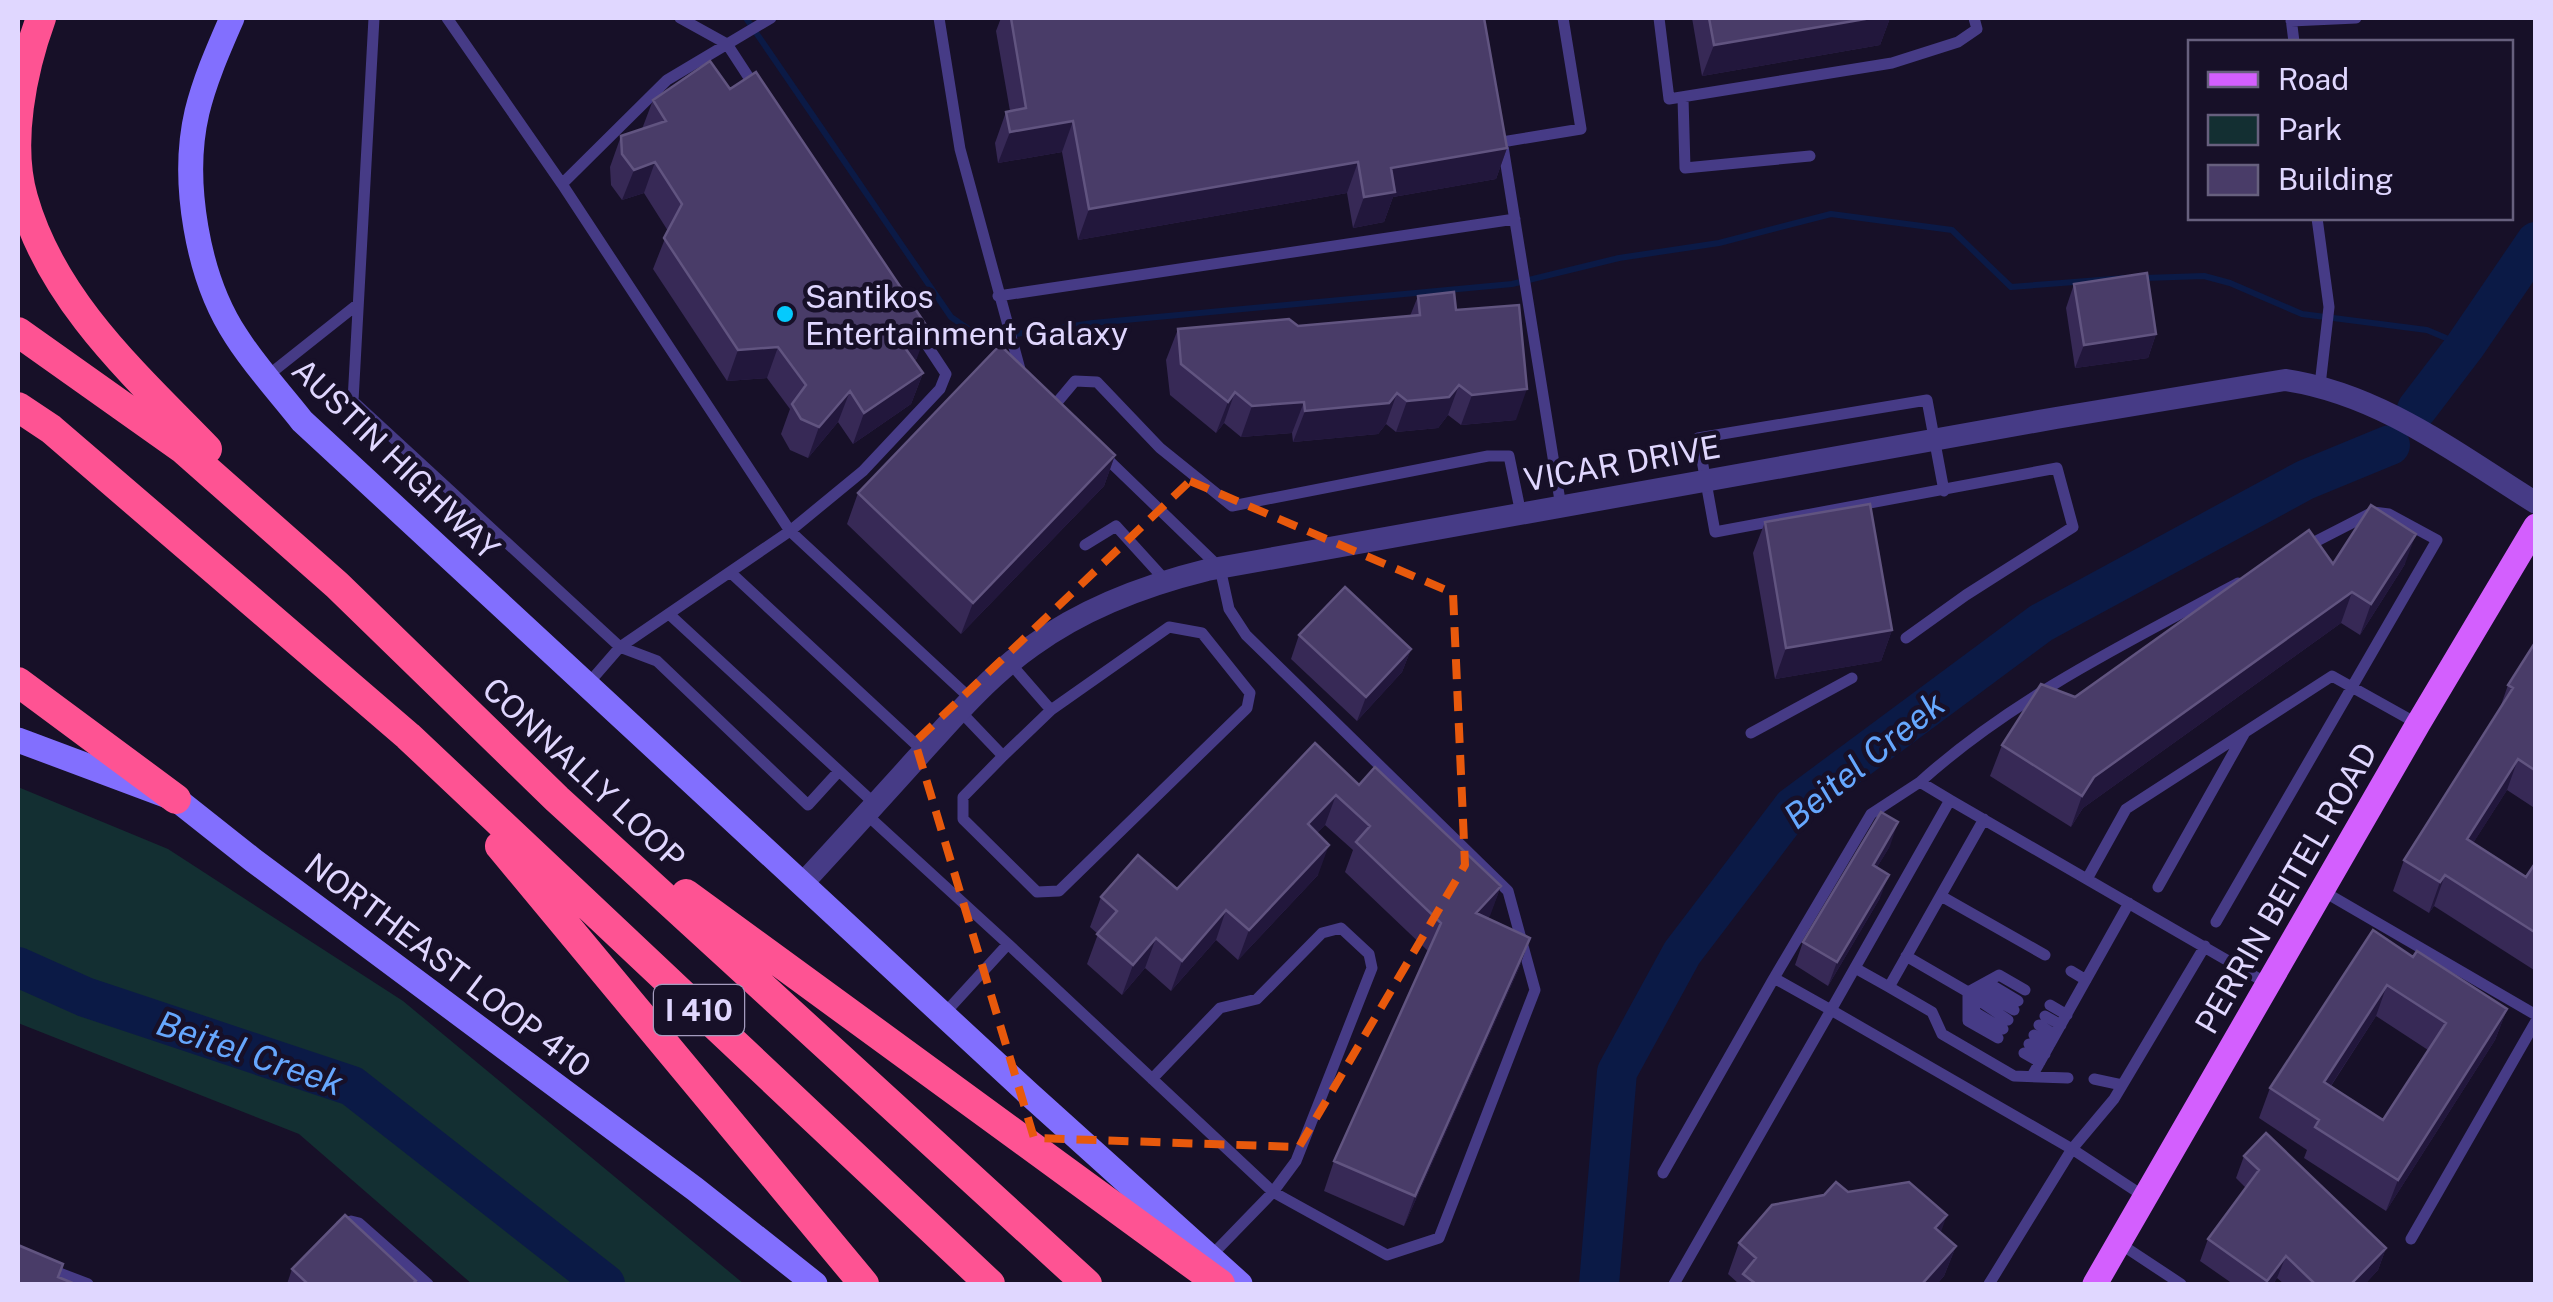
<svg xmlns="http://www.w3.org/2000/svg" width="2553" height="1302" font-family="'Public Sans',sans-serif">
<rect width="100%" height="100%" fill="#171028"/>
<path fill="#132f32" d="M18 787 168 849 403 1001 744 1284H472L299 1134 18 1023Z"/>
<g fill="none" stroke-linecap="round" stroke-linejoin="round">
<path stroke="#0b1a46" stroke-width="6" d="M746 18 951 317 977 335 995 337 1093 323 1512 284 1619 258 1719 243 1831 214 1952 230 2011 287 2126 278
M2144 278 2204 276 2230 283 2302 314 2427 330 2465 346"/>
<path stroke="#0b1a46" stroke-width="40" d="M2417 409 2465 346 2536 242
M18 967 85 997 352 1086 605 1284
M1599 1284 1617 1072 1682 953 1793 807 2041 623 2305 480 2390 445"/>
<path stroke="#463b86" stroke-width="11" d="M374 18 353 401 620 647 657 661 808 805 839 771
M447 18 562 184 790 531 971 699
M680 18 727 44 755 87
M939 18 960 149 1021 373
M1659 18 1669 99 1892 63 1958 42 1977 29 1974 18
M2291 18 2294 42
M2291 21 2356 18
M1683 98 1685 168 1810 156
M1502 140 1561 507
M1502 142 1581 129 1563 18
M562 184 667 80 771 18
M2317 218 2329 307 2320 385
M998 296 1515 219
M266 377 358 304
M1054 406 1075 381 1097 382 1160 448 1232 506 1488 456H1509L1521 514
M1101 453 1220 568 1229 609 1246 635 1508 891 1535 990 1439 1238 1387 1255 1273 1192 1210 1257
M1085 545 1116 526 1165 580
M730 572 923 751
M669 614 875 804
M1906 638 1966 595 2073 527 2057 468 1715 532 1698 438 1927 400 1944 491
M587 685 620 647 790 531 863 471 940 389 946 374 915 327
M960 711 1003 756 963 797V819L1037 892 1059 891 1247 708 1250 693 1202 633 1169 627 1051 710 1010 663
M1751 733 1852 678
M1003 756 1051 710
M1950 800 1920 782C2013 698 2128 642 2238 583
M866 814 1008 944
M2087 879 2126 809 2332 676 2418 724
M2158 887 2244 734
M2321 890 2536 1015
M1941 896 2045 955
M2216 922 2437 540 2389 514 2373 512 2303 548
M1906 956 1968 992V1021L1998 1038
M1855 968 1889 987 1984 819
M2071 971 2086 980
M1774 978 1871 814 1920 782
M1889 987 1932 1012 1942 1034 2014 1076 2068 1078
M1982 988 1993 986 2018 1001
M1968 992 1999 975 2025 990
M1977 993 1988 995 2014 1010
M1971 995 2008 1020
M1971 1000 1976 1013 2003 1029
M2050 1005 2067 1015
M944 1014 1008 944 1273 1192 1296 1161 1372 968 1369 954 1341 928 1322 933 1257 999 1220 1008 1152 1079
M2045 1016 2061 1025
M2039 1025 2055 1035
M2034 1035 2050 1044
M2029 1044 2045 1054
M2024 1053 2040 1062
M2032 1076 2129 903
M2094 1079 2122 1085
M1663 1173 1774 978 1831 1010 1950 800 2268 984
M341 1225 351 1221 359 1223 428 1284
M2411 1239 2536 1021
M2119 1243 2181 1284
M49 1269 88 1284
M1674 1284 1831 1010 2072 1149 2114 1099 2205 946
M1989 1284 2072 1149 2145 1197"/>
<path stroke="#463b86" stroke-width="22" d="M803 883C841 842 879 800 917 758 953 718 988 677 1032 646 1084 608 1146 585 1207 570L2056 418 2285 380C2380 394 2456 453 2536 503"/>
<path stroke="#826ffe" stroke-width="25" d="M232 18C219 48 205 79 197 112 181 180 197 277 236 336 255 366 280 393 302 421L1029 1094 1240 1284
M18 740 176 799 253 860 695 1189 815 1284"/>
<path stroke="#d35ffe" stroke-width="25" d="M2095 1284 2418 724 2536 526"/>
<path stroke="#fe5393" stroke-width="30" d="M41 18C22 70 7 143 23 198 52 301 135 375 207 449
M18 332 183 449 337 585 557 799 1087 1284
M18 407 51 429 408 736 990 1284
M18 682 176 799
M500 846 864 1284
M686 894 1220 1284"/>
</g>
<path fill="#372956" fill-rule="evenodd" d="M1001 18H1484L1507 148 1496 179 1393 197 1384 222 1353 228 1347 193 1078 240 1062 152 998 163 995 143 1006 112 1010 111 996 31Z
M1692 18H1890L1880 45 1702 76Z
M653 100 917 358 914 361 923 373 911 404 853 444 838 422 808 458 790 450 781 434 790 409 767 378 727 381 653 269 668 231 644 193 622 200 611 185 610 167 621 136 642 129Z
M2074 284 2156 334 2148 358 2075 368 2066 308Z
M1418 296 1456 310 1516 420 1461 425 1448 415 1438 428 1396 432 1386 424 1378 434 1293 442 1292 433 1241 437 1224 423 1216 433 1170 395 1166 360 1178 329 1298 326 1410 316Z
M1115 455 1104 486 961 634 847 524 858 493Z
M1765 522 1892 630 1881 661 1775 679 1753 553Z
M2333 564H2405L2360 635 2341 623 2083 808 2071 827 1990 776 2002 745 2075 697Z
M1299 635 1411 649 1402 672 1357 721 1291 659Z
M2536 641V809L2507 790 2473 843 2526 877 2536 862V967L2534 970 2434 906 2429 913 2393 891 2404 860 2499 711 2508 685Z
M1315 743 1359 785 1501 886 1488 919 1530 938 1519 968 1404 1226 1324 1191 1334 1161 1428 951 1345 872 1353 850 1325 825 1317 833 1318 875 1238 960 1216 940 1171 991 1145 968 1122 995 1087 964 1098 934 1090 927 1101 897 1177 889Z
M1890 846 1877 867 1880 898 1828 986 1795 965 1803 942Z
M2413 957 2507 1009 2495 1040 2386 1211 2304 1158 2307 1150 2259 1118 2270 1088ZM2376 1016 2428 1050 2383 1120 2331 1086Z
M2244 1156 2386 1248 2378 1270 2365 1284H2284L2277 1278 2273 1284H2233L2200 1261 2208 1239 2246 1188 2236 1178Z
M1848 1192 1941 1233 1956 1246 1944 1276 1937 1284H1739L1728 1274 1739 1243Z
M292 1269 414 1284H287Z"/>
<path fill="#22173c" d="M1871 18H1890L1880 45 1702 76 1714 45Z
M1073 121 1062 152 998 163 1010 132Z
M1507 148 1496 179 1393 197 1384 222 1353 228 1364 197 1391 168Z
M655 162 644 193 622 200 634 170Z
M1358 162 1347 193 1078 240 1089 209Z
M928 328 917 358 892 376 903 345Z
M2156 334 2148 358 2075 368 2084 345Z
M778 347 767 378 727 381 738 350Z
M923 373 911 404 853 444 864 413Z
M1459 385 1448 415 1438 428 1396 432 1407 401Z
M1527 389 1516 420 1461 425 1472 395Z
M850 391 838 422 808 458 819 427Z
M1235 392 1224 423 1216 433 1228 402Z
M1397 393 1386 424 1378 434 1293 442 1305 411Z
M1304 402 1292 433 1241 437 1252 406Z
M1115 455 1104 486 961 634 973 603Z
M2416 534 2405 564 2360 635 2371 604Z
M2352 592 2341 623 2083 808 2071 827 2082 796 2094 777Z
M1892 630 1881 661 1775 679 1786 648Z
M1411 649 1402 672 1357 721 1366 697Z
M2518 759 2507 790 2456 870 2467 839Z
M1336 795 1325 825 1297 854 1308 824Z
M1898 822 1890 846 1864 889 1873 865Z
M1329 845 1318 875 1238 960 1249 930Z
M1889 875 1880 898 1828 986 1837 962Z
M2445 875 2434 906 2429 913 2440 882Z
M1501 886 1490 916 1465 943 1476 913Z
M1226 910 1216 940 1171 991 1182 961Z
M1156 938 1145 968 1122 995 1133 965Z
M1530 938 1519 968 1404 1226 1415 1196Z
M2387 985 2376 1016 2313 1113 2324 1082Z
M2507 1009 2495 1040 2386 1211 2398 1180Z
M1947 1215 1936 1246 1935 1228Z
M1956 1246 1944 1276 1937 1284H1922Z
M2386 1248 2378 1270 2365 1284H2351Z
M2286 1256 2277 1278 2273 1284H2266Z"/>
<path fill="#493c68" stroke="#615480" stroke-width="2.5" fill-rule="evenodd" d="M1011 18H1484L1507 148 1391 168 1395 192 1364 197 1358 162 1089 209 1073 121 1010 132 1006 112 1026 108Z
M1709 18H1871L1714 45Z
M710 61 730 89 756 72 928 328 903 345 923 373 864 413 850 391 819 427 801 419 792 404 806 385 778 347 738 350 664 238 682 204 655 162 634 170 622 154 621 136 666 121 653 100Z
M2147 273 2156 334 2084 345 2074 284Z
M1454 292 1456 310 1519 305 1527 389 1472 395 1459 385 1449 397 1407 401 1397 393 1389 403 1305 411 1304 402 1252 406 1235 392 1228 402 1181 364 1178 329 1289 319 1298 326 1420 315 1418 296Z
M1000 345 1115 455 973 603 858 493Z
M1870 504 1892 630 1786 648 1765 522Z
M2371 505 2416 534 2371 604 2352 592 2094 777 2082 796 2002 745 2041 684 2075 697 2309 530 2333 564Z
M1345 587 1411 649 1366 697 1299 635Z
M2536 641V771L2518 759 2467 839 2526 877 2536 862V933L2445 875 2440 882 2404 860 2513 688 2508 685Z
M1315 743 1359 785 1375 767 1501 886 1476 913 1530 938 1415 1196 1334 1161 1441 923 1356 842 1370 826 1336 795 1308 824 1329 845 1249 930 1226 910 1182 961 1156 938 1133 965 1097 934 1117 911 1101 897 1138 855 1177 889Z
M1881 812 1898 822 1873 865 1889 875 1837 962 1803 942Z
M2373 930 2413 957 2417 951 2507 1009 2398 1180 2315 1127 2319 1120 2270 1088ZM2387 985 2446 1023 2383 1120 2324 1082Z
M2266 1133 2386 1248 2351 1284H2315L2286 1256 2267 1281 2208 1239 2259 1170 2244 1156Z
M1836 1182 1848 1192 1909 1182 1947 1215 1935 1228 1956 1246 1922 1284H1756L1743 1274 1756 1258 1739 1243 1772 1205 1824 1195Z
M345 1215 416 1281 412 1284H306L307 1283 292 1269Z
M18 1245 63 1264 58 1277 75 1284H18Z"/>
<path fill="none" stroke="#e8590c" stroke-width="8" stroke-dasharray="20 12" stroke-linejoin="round" d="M1190 481 1453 593 1465 865 1299 1147 1034 1138 915 742Z"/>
<circle fill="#05cafd" stroke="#171028" stroke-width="4" cx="785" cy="314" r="10"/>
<g text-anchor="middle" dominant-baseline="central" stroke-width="9" stroke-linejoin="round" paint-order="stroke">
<rect fill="#171028" stroke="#a49bbe" stroke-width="2.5" x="654" y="985" width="90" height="50" rx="8"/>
<g font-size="30" font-weight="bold" fill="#e0d7ff">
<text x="699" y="1010">I 410</text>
</g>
<g font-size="32" fill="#e0d7ff" stroke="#171028" text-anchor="start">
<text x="805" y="296">Santikos<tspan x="805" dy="37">Entertainment Galaxy</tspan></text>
</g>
<g font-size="32" fill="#e0d7ff" stroke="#171028">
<text transform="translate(396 459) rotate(44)">AUSTIN HIGHWAY</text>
<text transform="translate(1622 463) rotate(-10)">VICAR DRIVE</text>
<text transform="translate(584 773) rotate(43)">CONNALLY LOOP</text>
<text transform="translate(2286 888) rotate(-60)">PERRIN BEITEL ROAD</text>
<text transform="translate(448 965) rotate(37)">NORTHEAST LOOP 410</text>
</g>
<g font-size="35" font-style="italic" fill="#66a7fe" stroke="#171028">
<text transform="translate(1864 760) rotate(-39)">Beitel Creek</text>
<text transform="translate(250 1053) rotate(19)">Beitel Creek</text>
</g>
</g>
<rect width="2553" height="1302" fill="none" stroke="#e0d7ff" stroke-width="40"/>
<rect x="2188" y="40" width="325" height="180" fill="#171028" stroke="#67607e" stroke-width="2.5"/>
<rect x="2208" y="72" width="50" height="15" fill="#d35ffe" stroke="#67607e" stroke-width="2.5"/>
<text x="2278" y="90" font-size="30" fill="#e0d7ff">Road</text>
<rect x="2208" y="115" width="50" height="30" fill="#132f32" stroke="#67607e" stroke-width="2.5"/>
<text x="2278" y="140" font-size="30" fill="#e0d7ff">Park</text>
<rect x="2208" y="165" width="50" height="30" fill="#493c68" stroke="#67607e" stroke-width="2.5"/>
<text x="2278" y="190" font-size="30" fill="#e0d7ff">Building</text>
</svg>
